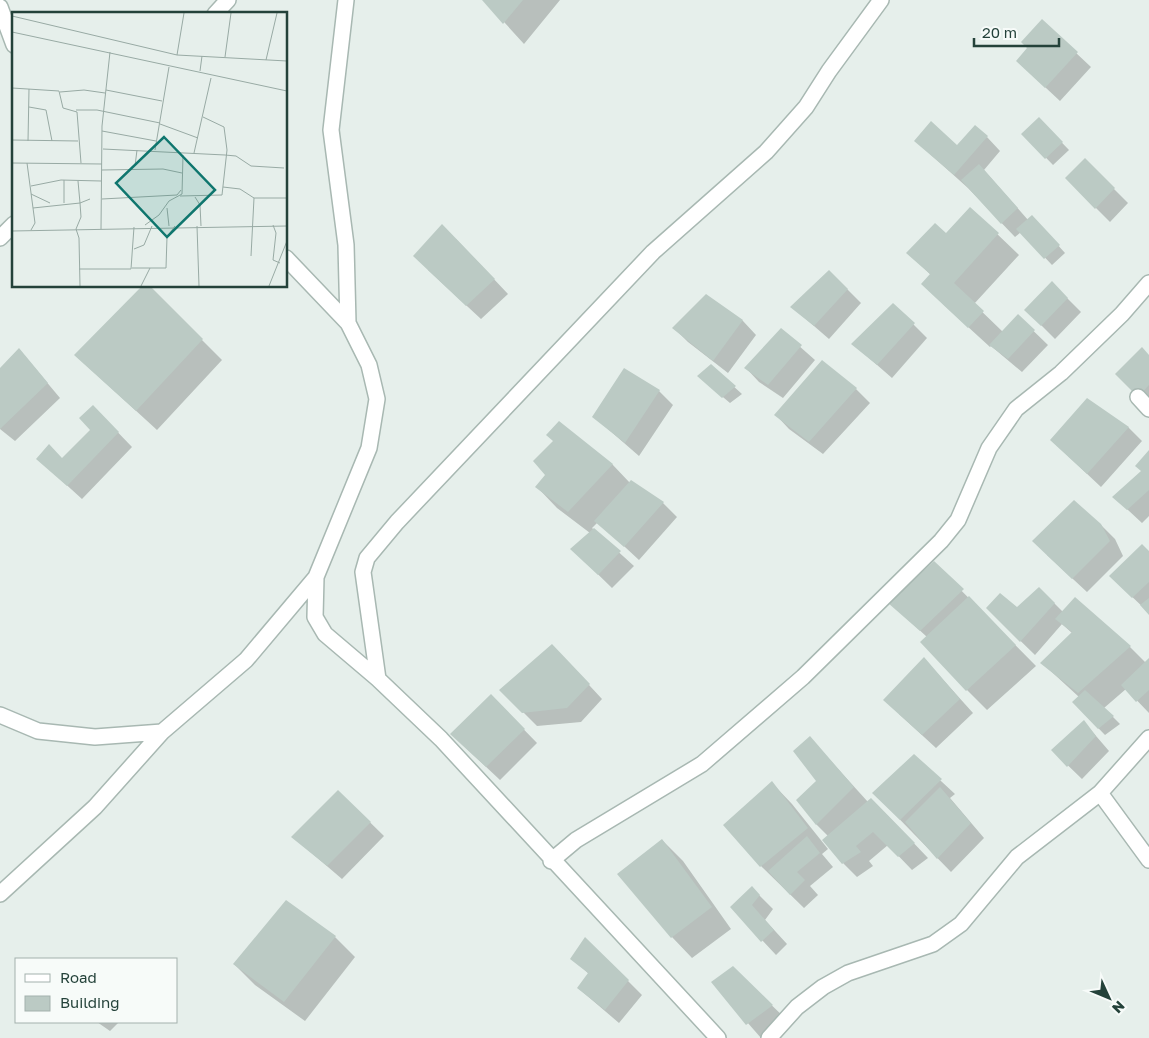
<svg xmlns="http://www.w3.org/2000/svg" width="1149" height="1038" font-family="'Golos Text',sans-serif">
<rect width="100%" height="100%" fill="#e6efeb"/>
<path fill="#0003" d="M484 0H560L524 44Z
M1042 21 1091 67 1060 101 1017 61 1029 48Z
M1039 119 1069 150 1053 165 1023 134Z
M987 137 1000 151 984 170 1028 220 1038 223 1065 253 1052 265 1021 232 1015 237 968 188 930 154Z
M1085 160 1128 203 1110 222 1066 178Z
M970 208 1019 255 974 304 1003 332 1018 316 1048 345 1022 372 991 346 990 347 943 304 931 275 908 253 946 234Z
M456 239 508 294 481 319 428 270Z
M829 271 861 303 829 339 792 307Z
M1052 283 1081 312 1055 339 1026 310Z
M148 286 222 360 157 430 75 355Z
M707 296 743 321 756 335 728 373 688 342 674 328Z
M893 304 927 338 892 378 853 344Z
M781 330 815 360 783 398 759 382 746 368Z
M19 349 60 398 15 441 0 429V369Z
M1149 356V406L1130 388Z
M711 366 742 394 730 403 705 382Z
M856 389 870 403 823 454 789 429 776 415Z
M659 391 673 405 639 456 593 416Z
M106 420 132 447 82 499 38 459H63Z
M1128 427 1142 441 1101 487 1051 440Z
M1149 452V516L1142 523 1114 497 1142 471Z
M612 464 630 483 663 503 677 517 639 560 598 522 592 528 634 566 612 588 572 549 590 533 557 508 537 487Z
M1101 525 1115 539 1123 556 1087 592 1047 555Z
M1149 552V613L1124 589Z
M934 563 1036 666 987 710 967 690 927 637 890 603Z
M1039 588 1063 612 1130 647 1146 663 1149 659V713L1126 689 1104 708 1120 724 1105 735 1073 702 1079 697 1042 663 1072 633 1062 624 1035 655 987 608 1017 609Z
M565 659 602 699 581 722 537 726 501 690Z
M937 673 973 713 936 748 899 714Z
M491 696 537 743 500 780 466 748Z
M1084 722 1109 751 1082 779 1052 750Z
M810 738 868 802 885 813 928 858 912 870 888 845 869 861 873 866 857 877 843 863 828 836 816 824 818 781Z
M914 756 955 794 950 798 984 838 951 872 874 793Z
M772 783 792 804 828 849 822 854 833 867 810 886 818 895 804 908 761 866Z
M338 791 384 836 342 879 293 837Z
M662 840 683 861 731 929 692 958 672 937Z
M752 888 773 909 765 920 787 944 776 955 731 907Z
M335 937 355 957 305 1021 255 985 234 964Z
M572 958 628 981 642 995 619 1023 578 988 589 974Z
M733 968 786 1019 761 1038 712 982Z
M97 1022H119L110 1031Z"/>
<path fill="#bbcac4" d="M482 0H523L503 24Z
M1042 19 1078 52 1045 88 1016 61 1027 48 1021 42Z
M1039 117 1063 142 1045 159 1021 134Z
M931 121 957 145 975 125 988 136 954 175 914 141Z
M1085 158 1115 188 1095 209 1065 178Z
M979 164 1018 208 1001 224 961 180Z
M970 207 999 233 954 283 984 311 968 328 921 284 930 274 906 253 935 223 946 233Z
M1032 215 1060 245 1044 259 1016 229Z
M442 224 495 279 466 306 413 256Z
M829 270 848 289 814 326 790 307Z
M1052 281 1068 298 1041 326 1024 310Z
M142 286H150L203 339 136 411 74 355Z
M706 294 743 320 713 361 672 328Z
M893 303 915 323 877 365 851 344Z
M1018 314 1035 330 1008 359 989 345Z
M781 328 802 345 768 385 744 368Z
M1142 347 1149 355V385L1138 397 1115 374Z
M19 348 48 383 0 429V368Z
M822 360 857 388 809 442 774 415Z
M711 364 736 386 722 398 697 376Z
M624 368 660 390 625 443 592 417Z
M1087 398 1129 427 1087 474 1050 440Z
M93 405 119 432 67 486 36 459 49 444 62 458 90 430 79 418Z
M559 421 613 464 568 512 535 487 545 475 533 461 553 441 546 435Z
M1149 450V490L1127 510 1112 497 1141 471 1135 466Z
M631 480 664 502 624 547 594 521Z
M1074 500 1101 524 1110 541 1072 579 1032 541Z
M594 528 621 551 598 575 570 549Z
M1142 544 1149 551V582L1132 598 1109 576Z
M934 561 964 589 920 631 888 603Z
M1039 587 1055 603 1020 642 986 608 1000 593 1017 607Z
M969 596 1016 645 966 691 920 642Z
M1075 597 1131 646 1078 693 1040 663 1072 632 1055 619Z
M1149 598V615L1140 605Z
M552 644 590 684 567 708 522 713 499 690Z
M924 657 960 699 922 735 883 700Z
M1149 658V690L1136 702 1121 685Z
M1085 690 1114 716 1098 729 1072 702Z
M491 694 525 729 486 767 450 734Z
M1084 720 1096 736 1067 767 1051 750Z
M810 736 854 787 816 825 796 800 816 781 793 751Z
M914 754 942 779 900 820 872 793Z
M772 781 808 828 760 867 723 825Z
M940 787 971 823 937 859 905 822Z
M338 790 371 822 327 866 291 837Z
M871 798 915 843 898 857 873 832 856 846 861 852 842 864 822 840Z
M807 836 820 853 797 872 805 880 790 895 768 871Z
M662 839 712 907 671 938 617 874Z
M752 886 760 895 752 905 774 930 761 942 730 907Z
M286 900 336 936 284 1002 233 964Z
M585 937 629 980 605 1010 577 988 588 973 570 959Z
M733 966 773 1005 746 1025 711 982Z"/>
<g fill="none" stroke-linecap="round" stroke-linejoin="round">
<defs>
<path id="street" d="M346 0 331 130 346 245 348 323 369 365 377 399 369 448 316 577 315 617 325 634 378 679 441 739 718 1038
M0 7 14 45
M215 14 228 0
M0 238 14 224
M286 258 348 323
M1138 397 1149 409
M378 679 363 572 367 558 397 522 653 252 766 152 806 107 829 71 881 0
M0 715 38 731 95 737 162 732
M1100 793 1149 860
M551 861 576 840 702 764 803 677 941 541 958 520 989 448 1016 409 1061 373 1122 314 1149 283
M0 894 95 807 162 732 246 660 316 577
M769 1038 797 1007 823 987 848 973 933 944 961 924 1017 857 1100 793 1149 738"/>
</defs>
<use href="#street" stroke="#a8b8b2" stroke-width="18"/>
<use href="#street" stroke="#fff" stroke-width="15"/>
</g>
<g transform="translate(12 12)">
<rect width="275" height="275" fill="#e6efeb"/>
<path fill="none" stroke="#98aaa4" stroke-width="1" d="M0 4 165 43 275 49M0 20 275 79M165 43 172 1M213 45 219 1M254 48 265 1M188 59 190 44M0 76 47 79 51 96 65 100 69 151M94 78 150 89M48 80 72 78 93 81M17 95 34 98 40 129M64 98H85L148 111M148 112 186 126M90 119 144 129M0 128 66 129M16 129 17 77M91 137 213 143M143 138 157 55M182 141 199 66M213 143 224 144 239 154 272 156M0 151 90 152M15 151 23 211 19 218M123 154 125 138M90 158 151 157 170 161M66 169 68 191 78 187M19 174 49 168 89 169M211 175 228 177 242 186M19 182 38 191M168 184 210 183 215 138 212 115 191 105M183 185 188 193 189 214M90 187 165 183 169 178M52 191V168M21 196 68 191 69 205 64 217 67 226 68 274M155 196 157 214M133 213 147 203 157 189 170 182 171 143M261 213 264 221 261 248 268 251M185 214 187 274M89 217 90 114 98 40M0 219 275 214M122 237 132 233 140 214M239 244 242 186H275M120 256H154L155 225 163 214M67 257H119L122 215M129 274 138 256M257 274 275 229"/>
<path fill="#0f766e" fill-opacity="0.15" stroke="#0f766e" stroke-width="2.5" d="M152 125 203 178 155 225 104 171Z"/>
<rect width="275" height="275" fill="none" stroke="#24423a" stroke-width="2.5"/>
</g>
<rect x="15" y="958" width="162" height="65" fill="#f7fbf9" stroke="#a3b1ad"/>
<rect x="25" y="974" width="25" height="8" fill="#ffffff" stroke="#a3b1ad"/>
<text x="60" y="983" font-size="15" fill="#24423a">Road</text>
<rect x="25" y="996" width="25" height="15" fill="#bbcac4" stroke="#a3b1ad"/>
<text x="60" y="1008" font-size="15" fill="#24423a">Building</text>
<g transform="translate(1109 998) rotate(134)" stroke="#f7fbf9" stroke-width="4" paint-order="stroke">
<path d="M0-4L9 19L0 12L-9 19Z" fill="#24423a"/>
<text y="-8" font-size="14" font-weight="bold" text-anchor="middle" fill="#24423a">N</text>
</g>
<path d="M974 38v8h85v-8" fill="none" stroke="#24423a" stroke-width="2.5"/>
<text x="982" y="38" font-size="15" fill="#24423a" stroke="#f7fbf9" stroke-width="4" paint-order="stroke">20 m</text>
</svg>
